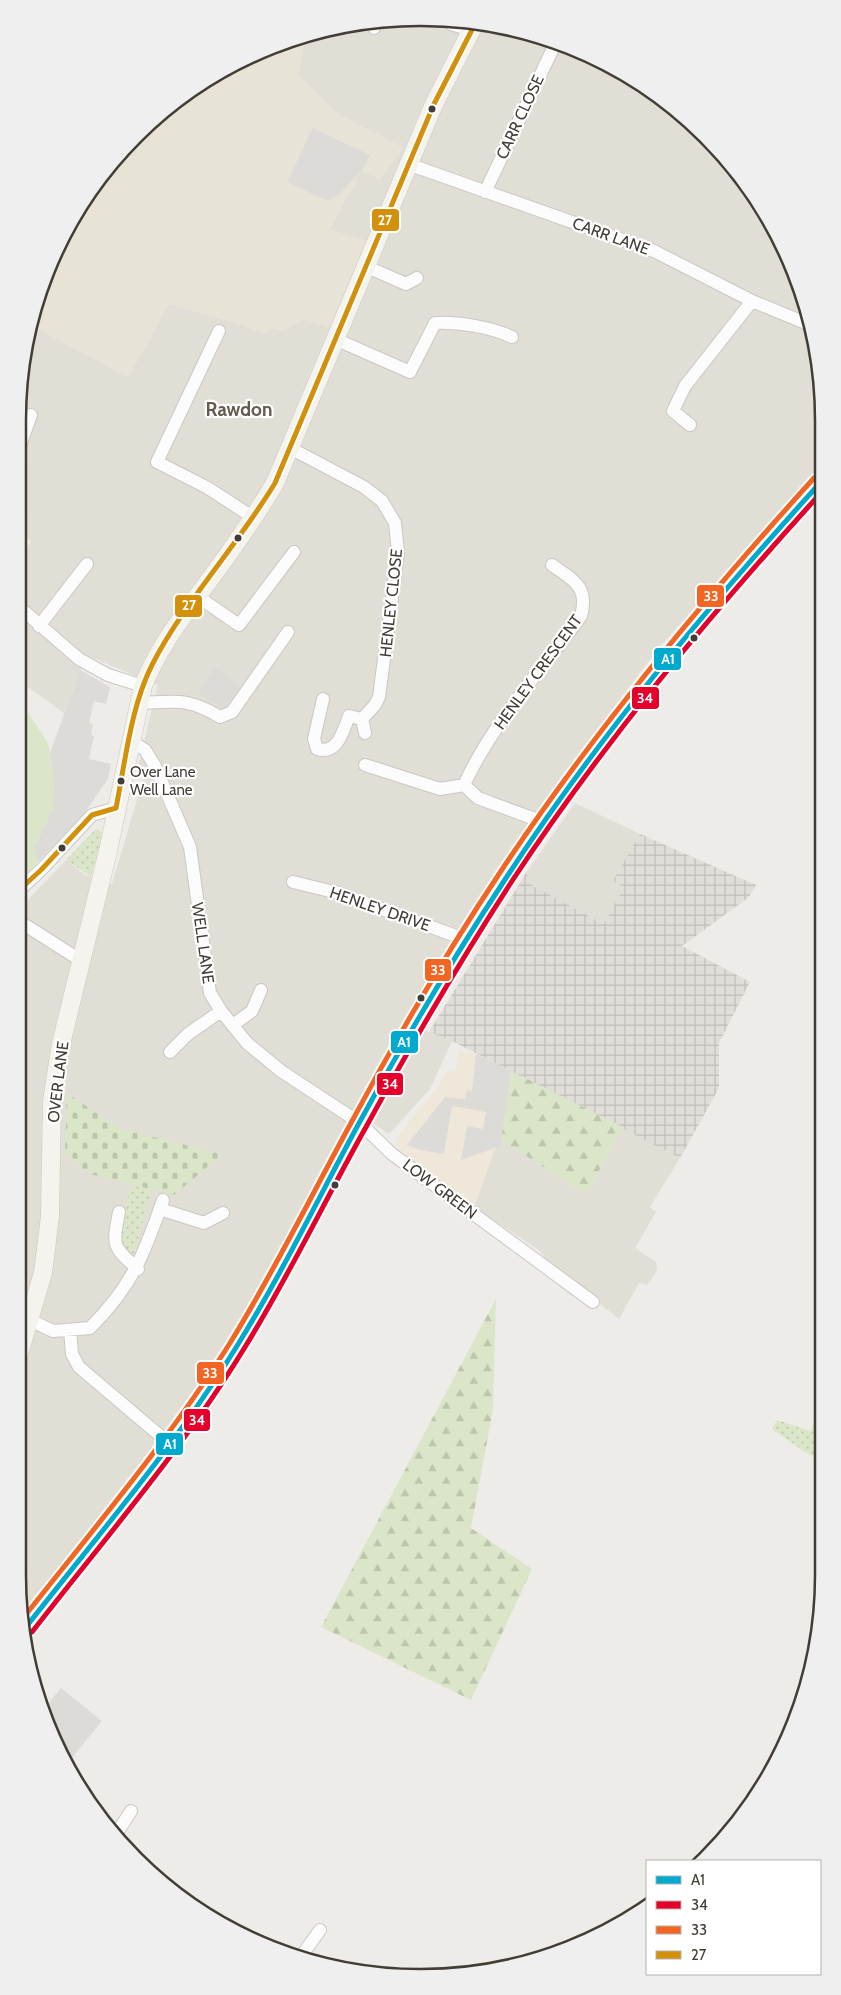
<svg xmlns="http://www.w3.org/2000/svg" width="841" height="1995" font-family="Cabin,sans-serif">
<defs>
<pattern id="industrial-grid" width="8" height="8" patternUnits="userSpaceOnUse" patternTransform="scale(1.25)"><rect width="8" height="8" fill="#e1ddd9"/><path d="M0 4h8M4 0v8" fill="none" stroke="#c2bfbb"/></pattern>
<pattern id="grass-dots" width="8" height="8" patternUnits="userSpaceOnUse" patternTransform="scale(1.25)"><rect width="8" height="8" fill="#dbe6c9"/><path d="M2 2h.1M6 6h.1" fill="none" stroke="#bdc6ad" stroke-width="1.8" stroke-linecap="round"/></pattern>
<pattern id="forest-firs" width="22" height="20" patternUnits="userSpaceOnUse" patternTransform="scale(1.25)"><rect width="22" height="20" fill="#dbe6c9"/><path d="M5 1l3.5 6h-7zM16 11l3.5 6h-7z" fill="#bdc6ad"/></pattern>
<pattern id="cemetery-stones" width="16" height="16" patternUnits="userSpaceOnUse" patternTransform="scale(1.25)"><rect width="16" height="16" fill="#dbe6c9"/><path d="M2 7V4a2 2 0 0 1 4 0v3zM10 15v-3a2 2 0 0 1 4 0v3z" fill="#bdc6ad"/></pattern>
</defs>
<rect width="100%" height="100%" fill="#eeece8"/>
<path fill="#e1ded5" d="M394 18 473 21 550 39 645 86 740 175 793 266 820 368V467L656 651 526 829 407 1023 452 1041 430 1089 389 1134 355 1112 247 1313 191 1398 24 1612 18 1574V910L66 860 85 875 112 884 144 776 138 766 158 685 88 656 80 670 64 713 18 680V562L31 541 18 533V420L33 326 128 377 169 304 226 320 284 330 304 319 365 241 329 230 361 171 403 148 337 114 298 75 305 35 316 31Z
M575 803 640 834 614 880 624 887 604 924 533 886 526 873Z
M623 1127 680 1158 650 1207 656 1212 635 1248 656 1262 657 1270 647 1285 639 1283 619 1319 547 1261 539 1250 474 1207 495 1148 500 1149 501 1140 586 1194Z"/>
<path fill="#f0e7db" d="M459 1051 476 1054 511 1071 500 1149H495L474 1207 417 1169 396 1144 397 1136 434 1092 448 1070 456 1071Z"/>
<path fill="url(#industrial-grid)" d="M640 834 756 885 749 897 682 946 750 982 719 1043V1088L680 1158 452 1041 429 1032 526 873 533 886 604 924 624 887 613 881Z"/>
<path fill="#e8e3d7" d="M305 35 298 75 337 114 403 148 380 179 361 171 329 229 366 241 329 328 304 319 284 330 271 327 266 334 226 320 169 304 128 377 33 326 39 291 72 219 118 155 175 101 243 59Z"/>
<path fill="url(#grass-dots)" d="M96 829 100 830 103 836 91 877 66 860Z
M131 1185 151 1190 134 1254 123 1249 120 1233Z
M823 1404V1462L806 1453 772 1429 777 1420 810 1431Z"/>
<path fill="url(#forest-firs)" d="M511 1071 623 1127 586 1194 501 1140Z
M496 1299 493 1409 471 1528 532 1569 471 1700 321 1627Z"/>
<path fill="url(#cemetery-stones)" d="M67 1093 120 1129 223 1154 174 1195 90 1174 65 1154Z"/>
<path fill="#dbe6c9" d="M18 705 29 714 48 743 54 777 53 808 34 848 38 862 18 882Z"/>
<path fill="#dddbd7" d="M313 128 370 155 361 171 340 194 329 200 323 199 287 182Z
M215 668 241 686 226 706 219 707 198 692Z
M80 670 110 687 106 704 94 701 89 723 93 724 91 735 94 736 89 759 111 764 108 779 83 815 38 862 34 848 53 808 54 777 50 753Z
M476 1054 511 1071 500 1149 495 1148 461 1160 467 1126 483 1129 486 1112 452 1106 444 1154 420 1150 407 1145 445 1097 465 1099 467 1090 472 1091Z
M61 1688 102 1721 66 1765 42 1711Z"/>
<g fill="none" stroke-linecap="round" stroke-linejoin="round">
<defs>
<path id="street" d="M447 20 451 24 471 30
M374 28V22
M408 164 654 251 752 301 808 324
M485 192 556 42
M365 266 406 284 417 278
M219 331 157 462 208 488 254 518
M335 339 410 372 435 323C459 322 491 327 512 337
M690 425 673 411 685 386 752 301
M290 448 364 487 382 501 395 523 398 552 379 697 375 705 362 719 349 716C343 731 338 755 317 749L314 739 323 699
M18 451 31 415
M197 596 239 625 294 552
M18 606 79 659 108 675 143 686
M39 626 87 564
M138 703C175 702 187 697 220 717L232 712 288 632
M362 719 365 733
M131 741 145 750 155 766 190 847 210 993 221 1011 247 1043 281 1071 360 1123 392 1154 593 1302
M365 765 440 789 464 785 478 798 543 822
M464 785C492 724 541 670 581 616 589 586 573 580 552 565
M293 882 338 893 467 940
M18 891 41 870 92 815 116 808
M22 923 80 960
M233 1025 252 1011 261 990
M170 1052 188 1034 221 1011
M160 1209 204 1223 223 1213
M119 1212C113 1245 111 1246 138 1269
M30 1320 53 1331 90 1328C132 1286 144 1255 163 1200
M70 1330 72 1354 79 1367 171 1445
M115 1836 131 1811
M302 1955 320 1930"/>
<path id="secondary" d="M18 1357 43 1273 50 1216 52 1101 61 1044 108 851 143 686C157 651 177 624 199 594 226 558 252 522 275 483L434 104 476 21"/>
<path id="primary" d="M26 1627C90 1544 160 1465 218 1376 271 1296 312 1210 358 1125 393 1062 431 999 468 937 569 773 690 624 820 483"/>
</defs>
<use href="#street" stroke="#cac8c4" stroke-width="14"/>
<use href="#secondary" stroke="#ccc9bf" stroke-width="19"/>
<use href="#primary" stroke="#cfc7b6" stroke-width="22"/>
<use href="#street" stroke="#fcfcfc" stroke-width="12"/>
<use href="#secondary" stroke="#f5f3ee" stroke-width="18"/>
<use href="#primary" stroke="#efebe3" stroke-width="20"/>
<defs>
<path id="bus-1" d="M26 1627C98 1535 175 1446 237 1346 281 1275 318 1199 358 1125 404 1041 453 958 506 878 598 737 707 608 820 483"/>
<path id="bus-2" d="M32 1632C105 1538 183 1449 245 1347 289 1276 325 1200 366 1127 412 1043 460 961 512 881 603 743 709 616 820 494"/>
<path id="bus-3" d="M24 1617C95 1527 169 1440 230 1343 274 1272 311 1196 351 1123 397 1037 447 952 501 871 594 731 702 602 814 478"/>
<path id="bus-4" d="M116 808C125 763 131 706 152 665 184 602 238 545 275 483L434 104 476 22
M18 891 41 870 92 815 116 808"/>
</defs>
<use href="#bus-1" stroke="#fff" stroke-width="9"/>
<use href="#bus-2" stroke="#fff" stroke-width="9"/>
<use href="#bus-3" stroke="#fff" stroke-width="9"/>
<use href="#bus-4" stroke="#fff" stroke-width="9"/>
<use href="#bus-1" stroke="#00a9ce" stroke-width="5"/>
<use href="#bus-2" stroke="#e4002b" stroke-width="5"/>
<use href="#bus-3" stroke="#f26522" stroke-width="5"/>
<use href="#bus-4" stroke="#d3910b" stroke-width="5"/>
</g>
<g fill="#423d35" stroke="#fff" stroke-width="2">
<circle cx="432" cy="109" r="4.5"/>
<circle cx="238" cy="538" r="4.5"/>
<circle cx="694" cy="638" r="4.5"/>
<circle cx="121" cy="781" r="4.5"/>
<circle cx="62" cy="848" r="4.5"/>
<circle cx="421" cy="998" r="4.5"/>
<circle cx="335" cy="1185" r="4.5"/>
</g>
<g text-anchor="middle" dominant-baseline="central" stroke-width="4.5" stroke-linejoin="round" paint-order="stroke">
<g font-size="15" fill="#423d35" stroke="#fff" text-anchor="start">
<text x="130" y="772">Over Lane<tspan x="130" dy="18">Well Lane</tspan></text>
</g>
<g font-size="16" fill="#423d35" stroke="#fff">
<text transform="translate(520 117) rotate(-65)">CARR CLOSE</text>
<text transform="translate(611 236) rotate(20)">CARR LANE</text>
<text transform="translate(391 603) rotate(-84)">HENLEY CLOSE</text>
<text transform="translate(538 672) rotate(-54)">HENLEY CRESCENT</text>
<text transform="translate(380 909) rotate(19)">HENLEY DRIVE</text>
<text transform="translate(203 943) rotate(82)">WELL LANE</text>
<text transform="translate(58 1082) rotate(-83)">OVER LANE</text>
<text transform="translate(440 1189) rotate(37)">LOW GREEN</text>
</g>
<g font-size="19" font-weight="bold" fill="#645b4d" stroke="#fff">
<text x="239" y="409">Rawdon</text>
</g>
</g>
<path d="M0 0H841V1995H0ZM420 26H421A394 394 0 0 1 815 420V1575A394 394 0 0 1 421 1969H420A394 394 0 0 1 26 1575V420A394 394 0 0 1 420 26Z" fill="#f0efef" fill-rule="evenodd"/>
<path fill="none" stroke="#423d35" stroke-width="2.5" d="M420 26H421A394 394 0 0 1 815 420V1575A394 394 0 0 1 421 1969H420A394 394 0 0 1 26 1575V420A394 394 0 0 1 420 26Z"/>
<g stroke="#fff" stroke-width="2">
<rect x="371" y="208" width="29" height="24" rx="5" fill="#d3910b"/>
<rect x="696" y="584" width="29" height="24" rx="5" fill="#f26522"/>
<rect x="174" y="594" width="29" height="24" rx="5" fill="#d3910b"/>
<rect x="653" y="647" width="29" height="24" rx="5" fill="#00a9ce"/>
<rect x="631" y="686" width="29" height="24" rx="5" fill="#e4002b"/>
<rect x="424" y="958" width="28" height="24" rx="5" fill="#f26522"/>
<rect x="390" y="1030" width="29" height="24" rx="5" fill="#00a9ce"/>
<rect x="376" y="1072" width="28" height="24" rx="5" fill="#e4002b"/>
<rect x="196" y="1361" width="29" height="24" rx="5" fill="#f26522"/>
<rect x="183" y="1408" width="28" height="24" rx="5" fill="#e4002b"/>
<rect x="155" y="1432" width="29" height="24" rx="5" fill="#00a9ce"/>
</g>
<g font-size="14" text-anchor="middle" font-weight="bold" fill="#fff">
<text x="385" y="225">27</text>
<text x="711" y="601">33</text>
<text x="189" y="610">27</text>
<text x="668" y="664">A1</text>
<text x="645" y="703">34</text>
<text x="438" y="975">33</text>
<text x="404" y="1047">A1</text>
<text x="390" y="1089">34</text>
<text x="210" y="1378">33</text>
<text x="197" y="1425">34</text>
<text x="170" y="1449">A1</text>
</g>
<rect x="646" y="1860" width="175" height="115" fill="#ffffff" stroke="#b3b1ae"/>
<rect x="656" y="1876" width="25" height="8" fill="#00a9ce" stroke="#b3b1ae"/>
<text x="691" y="1885" font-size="15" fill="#423d35">A1</text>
<rect x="656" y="1901" width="25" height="8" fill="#e4002b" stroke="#b3b1ae"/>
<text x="691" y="1910" font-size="15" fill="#423d35">34</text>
<rect x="656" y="1926" width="25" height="8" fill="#f26522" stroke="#b3b1ae"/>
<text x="691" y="1935" font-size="15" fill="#423d35">33</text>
<rect x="656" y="1951" width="25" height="8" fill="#d3910b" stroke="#b3b1ae"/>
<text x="691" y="1960" font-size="15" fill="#423d35">27</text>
</svg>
